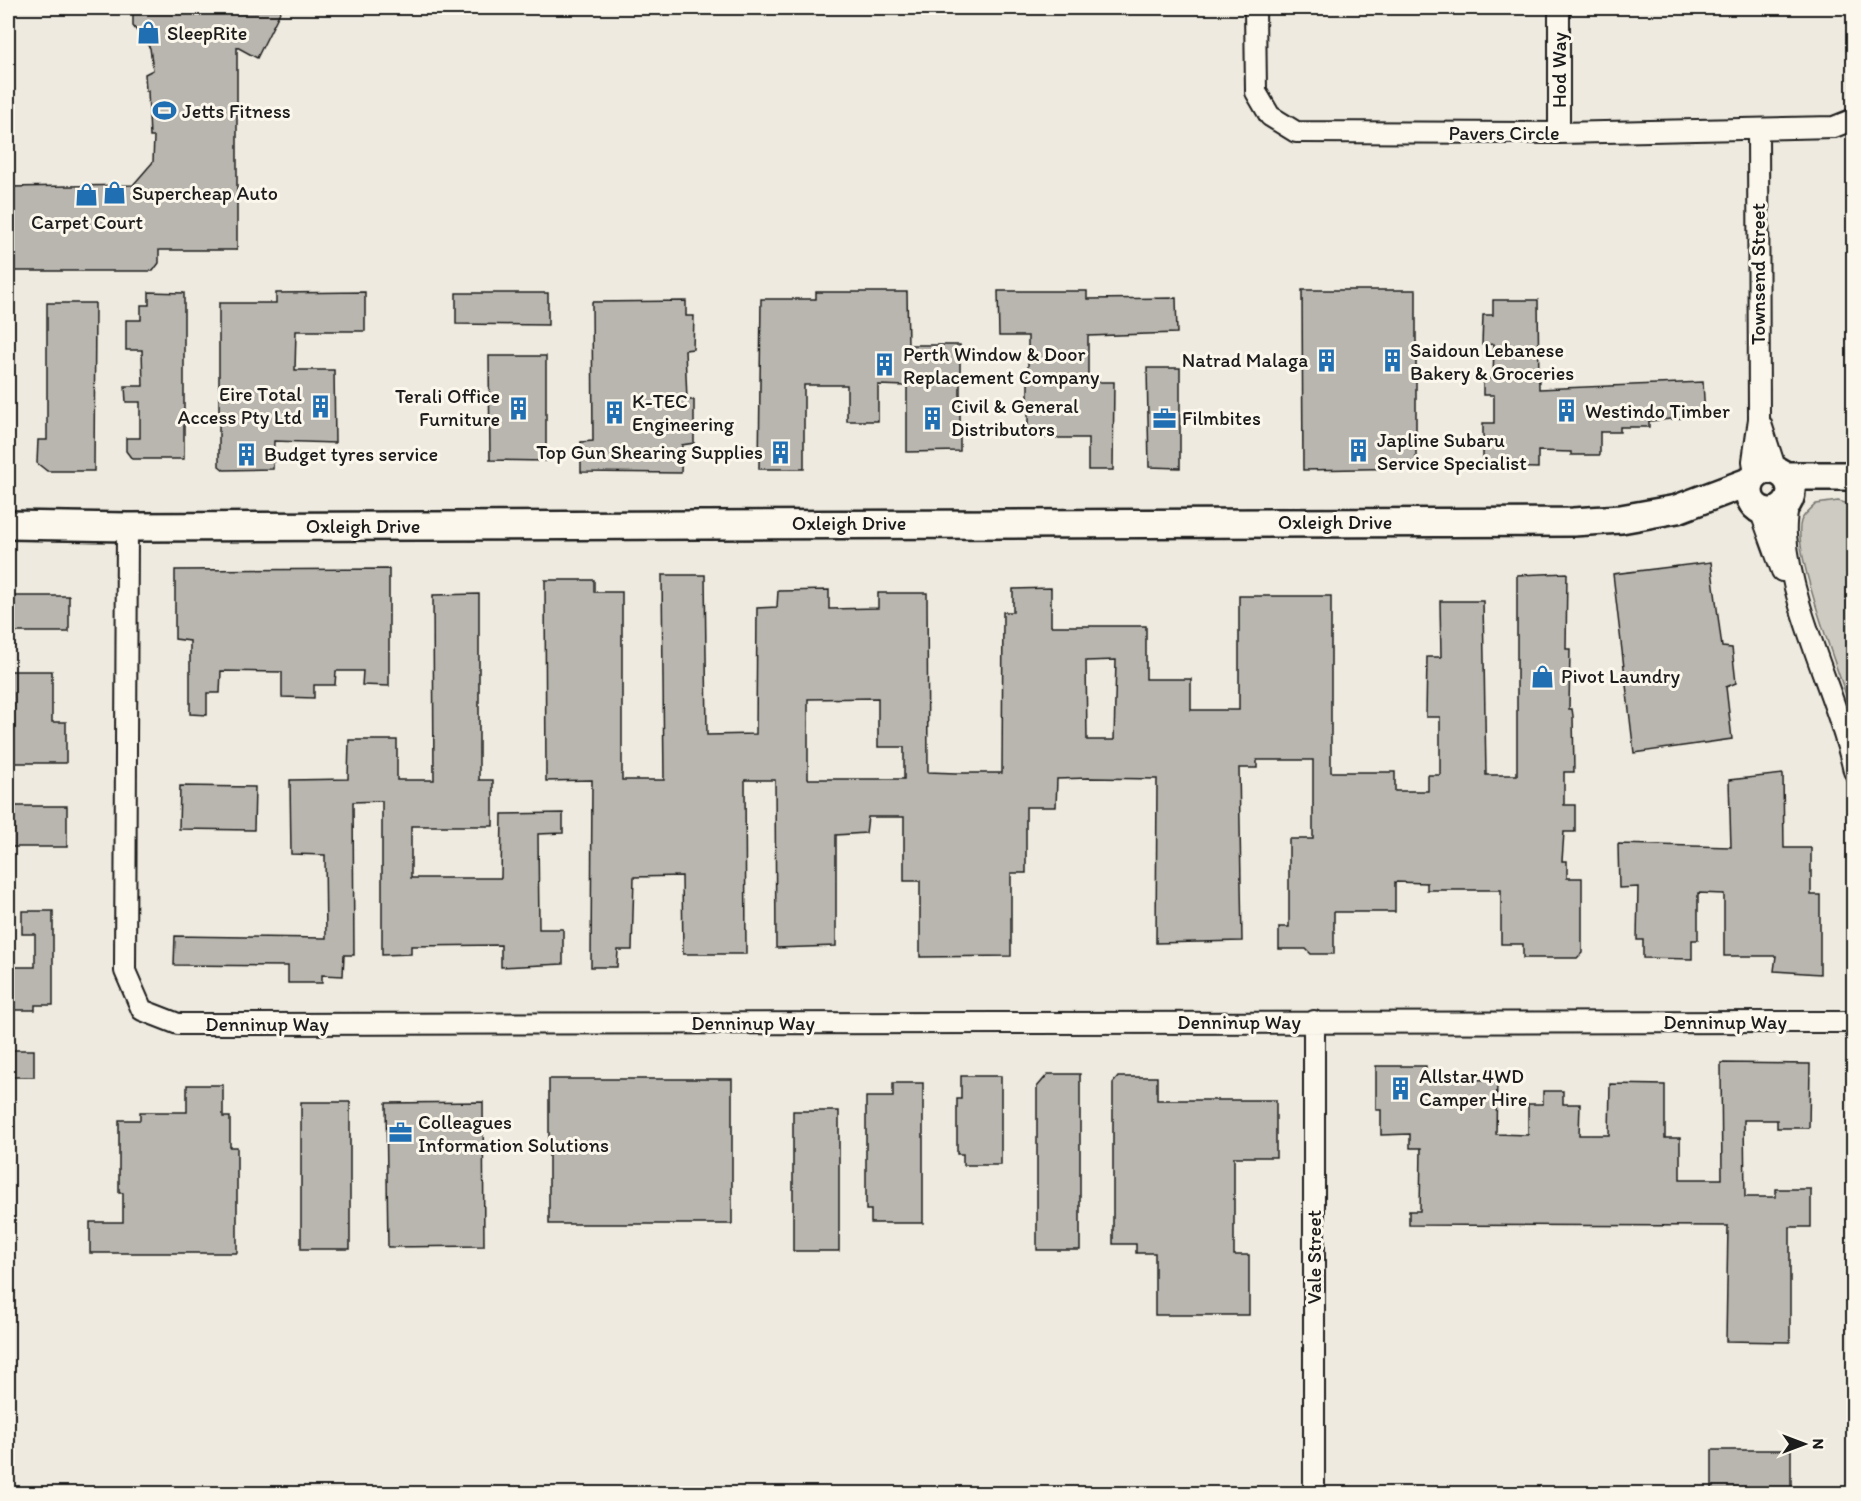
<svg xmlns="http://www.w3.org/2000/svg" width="1861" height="1501" font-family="Itim,sans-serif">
<rect width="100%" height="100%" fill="#eeeadf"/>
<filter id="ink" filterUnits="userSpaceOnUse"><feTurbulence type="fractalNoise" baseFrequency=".0167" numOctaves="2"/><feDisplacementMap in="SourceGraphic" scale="12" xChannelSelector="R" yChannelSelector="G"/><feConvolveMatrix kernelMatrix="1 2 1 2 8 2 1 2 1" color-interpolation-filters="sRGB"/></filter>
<g filter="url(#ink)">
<path fill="#ceccc2" stroke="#75746f" stroke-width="1.5" d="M1838 501 1853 505V715C1842 681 1791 550 1801 521 1803 515 1812 508 1816 504Z"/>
<path fill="#b9b6af" stroke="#1c1c1c" stroke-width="1.5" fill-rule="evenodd" d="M133 8H282L257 58 237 47V250H159V263L153 271H8V187L133 185 153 162 154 137H150L148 91H146L145 74 153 70 150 48 133 26Z
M1302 290H1416V468L1303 470Z
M998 291H1087V299L1176 298 1177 333 1088 336V382H1114L1113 470H1088V438H1028V336H999Z
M149 292 184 293V459H132L126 451V438H140V402H126L125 386H143L142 350H126V320H141V305H149Z
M365 292V331H296L295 370H334L335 443 274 441 273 469 224 470 219 466V303H276V293Z
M816 292H907L908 345H960V451L907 452V386L878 385V421H847V385H804V469H759L761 299H816Z
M456 293H548V325L456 324Z
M1493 300H1538L1539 389 1703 382 1705 416 1649 421V427H1620V432H1600V455H1571V452L1538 451V468L1492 467 1483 461V423H1494V395H1483V379H1493L1494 344 1482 345 1483 315H1493Z
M686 301V316H694L693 349 685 350 687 400H694V443L682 445 681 473 581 472V442L593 441 592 302Z
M47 303H95L94 471H47L37 463 38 440H47Z
M489 356H546V461L490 460Z
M1147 368H1180V468L1149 467Z
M1711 562 1722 647 1732 648 1736 683 1726 687 1732 739 1634 753 1613 574Z
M389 569V686L362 685 363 671H336L335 685H314V698L282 697V672L221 671 220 693H207V715L190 714V641L175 639V570Z
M1567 573 1566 649H1570L1569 709H1572L1573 716 1574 772H1564V805H1575V832H1564L1562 861H1567V878H1582V953L1577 958H1523V944H1501V890H1427V883L1395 882V912H1334V954H1311L1306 949H1279V927H1289V839H1313V760H1257V768H1239L1242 941 1156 943 1157 779 1088 778 1057 779 1056 807H1026V873H1011V956L920 957V881H904V817H868L866 833 836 835V946L776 948 775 780H745L746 954H683L682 876 634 877 632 950H618L617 967H591L592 780 546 781 545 580H594V592H622V780H664L662 575H705L707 735 756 734 757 608 777 607 778 591 829 590V609L878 608V593H927L928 772 956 773H1002L1003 612H1013V589L1051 588V626H1146V679H1191V710H1239V596H1331V772H1395V791H1428V775H1440V717H1426L1427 657H1441L1440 601H1483L1486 775H1517V575ZM1116 660 1114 740H1087L1086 661ZM878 698V747H904V779H808V699Z
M479 594V780H493V826H411V878H501L502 814 563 813V833L538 834 539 929H563V964L501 967V945L411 946V954L382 955V801L353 802 354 955H344L343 976 322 975V983H288V966L174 965 175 936 326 938 325 855 291 854 290 780 348 779 349 740H397V780H434L433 595Z
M8 596H69V632H8Z
M8 671H52V722H66V763H8Z
M1783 774 1784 848H1811V895H1820V974L1774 971 1776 956H1724V894L1698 893V940H1692V959L1643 958V940H1637L1638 887 1619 888 1618 844 1731 847 1729 780Z
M180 786 255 787 254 830 179 829Z
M8 806H67V847H8Z
M22 911H53V1005H35V1010H8V967H35V934H22Z
M8 1050H34V1077H8Z
M1721 1063 1810 1064 1809 1128H1777V1120H1744L1745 1197H1776V1189H1811V1227H1790V1342L1726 1341 1728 1226 1409 1225V1211H1420L1421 1148H1410V1134L1381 1135V1110H1376V1066H1426V1079L1497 1080 1496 1134 1528 1135V1104H1543V1091H1563V1104H1580L1579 1135H1609L1610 1084 1665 1085V1138H1680V1179H1722Z
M1048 1074H1080V1250H1037V1087Z
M961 1076H1001V1165H963V1154H957V1099H961Z
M1118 1077H1157V1100H1276V1157H1234V1255H1249V1315H1155V1253H1136V1244H1113V1083Z
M549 1079H732V1224H549Z
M893 1083H923V1223H871V1210H866V1097H893Z
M187 1085H223V1117H230V1147H237V1253H90V1222H123V1193H119V1120H140V1112H187Z
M301 1102H350V1249H301Z
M483 1102 484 1246 388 1247 386 1103Z
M793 1111H839V1251H793Z
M1712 1450H1791V1494H1712Z"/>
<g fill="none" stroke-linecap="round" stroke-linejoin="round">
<defs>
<path id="street" d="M1255 8 1256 92 1270 116 1296 132 1559 133 1834 127 1854 119
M1559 133V8
M1761 424 1775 467 1782 473
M1755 475 1753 461 1759 419 1758 129
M1788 503C1787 513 1785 524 1786 535 1791 611 1837 694 1854 771
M1760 510 1782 571
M127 527 125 971 142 1010 178 1024 1854 1022
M1314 1494V1021"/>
<path id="secondary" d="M1749 491a21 21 0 1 1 42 0a21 21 0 1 1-42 0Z
M1786 476H1854
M8 525 127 527 1573 522 1621 519 1677 509 1751 481"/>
</defs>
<use href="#street" stroke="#1c1c1c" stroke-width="24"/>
<use href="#secondary" stroke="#1c1c1c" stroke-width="32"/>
<use href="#street" stroke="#fbf7ec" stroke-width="20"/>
<use href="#secondary" stroke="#fbf7ec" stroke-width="27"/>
</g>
</g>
<defs>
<symbol id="shop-bare" viewBox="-9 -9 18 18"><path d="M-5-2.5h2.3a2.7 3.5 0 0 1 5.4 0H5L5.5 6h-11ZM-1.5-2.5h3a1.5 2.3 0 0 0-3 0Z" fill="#1f6fb2" stroke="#fbf7ec" stroke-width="2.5" paint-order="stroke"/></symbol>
<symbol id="stadium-bare" viewBox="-9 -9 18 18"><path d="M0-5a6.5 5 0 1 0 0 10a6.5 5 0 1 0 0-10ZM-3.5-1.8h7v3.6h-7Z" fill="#1f6fb2" stroke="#fbf7ec" stroke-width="2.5" paint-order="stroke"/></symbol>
<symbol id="building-bare" viewBox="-9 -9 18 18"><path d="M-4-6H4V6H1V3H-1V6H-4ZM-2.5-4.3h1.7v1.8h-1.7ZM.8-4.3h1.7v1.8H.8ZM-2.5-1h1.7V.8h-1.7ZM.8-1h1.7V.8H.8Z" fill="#1f6fb2" stroke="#fbf7ec" stroke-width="2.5" paint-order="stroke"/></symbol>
<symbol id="office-bare" viewBox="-9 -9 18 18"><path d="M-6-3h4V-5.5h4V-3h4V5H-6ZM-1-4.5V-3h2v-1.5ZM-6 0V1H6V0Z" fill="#1f6fb2" stroke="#fbf7ec" stroke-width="2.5" paint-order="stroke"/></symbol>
</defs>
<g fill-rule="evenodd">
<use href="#shop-bare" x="132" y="16" width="33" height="33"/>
<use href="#stadium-bare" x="148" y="94" width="33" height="33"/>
<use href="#shop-bare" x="98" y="176" width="33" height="33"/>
<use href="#shop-bare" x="70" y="178" width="33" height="33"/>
<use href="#building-bare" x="1310" y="344" width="33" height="33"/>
<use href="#building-bare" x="1376" y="344" width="33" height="33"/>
<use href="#building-bare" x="868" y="348" width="33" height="33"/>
<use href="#building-bare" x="304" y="390" width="33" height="33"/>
<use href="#building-bare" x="502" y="392" width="33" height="33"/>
<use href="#building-bare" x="1550" y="394" width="33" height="33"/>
<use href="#building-bare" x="598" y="396" width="33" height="33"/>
<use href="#building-bare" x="916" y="402" width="33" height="33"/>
<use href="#office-bare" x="1148" y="402" width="33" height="33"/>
<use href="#building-bare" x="1342" y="434" width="33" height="33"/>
<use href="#building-bare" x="764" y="436" width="33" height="33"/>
<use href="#building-bare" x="230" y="438" width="33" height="33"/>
<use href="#shop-bare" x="1526" y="660" width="33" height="33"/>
<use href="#building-bare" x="1384" y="1072" width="33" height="33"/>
<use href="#office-bare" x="384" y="1116" width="33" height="33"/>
</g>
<g text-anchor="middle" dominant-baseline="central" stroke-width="6" stroke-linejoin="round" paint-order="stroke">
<g font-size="20" fill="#1c1c1c" stroke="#fbf7ec" text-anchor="start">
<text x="167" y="33">SleepRite</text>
<text x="182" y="111">Jetts Fitness</text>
<text x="132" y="193">Supercheap Auto</text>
<text x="87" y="222" text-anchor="middle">Carpet Court</text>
<text x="1410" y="350">Saidoun Lebanese<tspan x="1410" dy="23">Bakery &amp; Groceries</tspan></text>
<text x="903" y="354">Perth Window &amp; Door<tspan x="903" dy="23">Replacement Company</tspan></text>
<text x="1308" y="360" text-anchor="end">Natrad Malaga</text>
<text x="302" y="394" text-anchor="end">Eire Total<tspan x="302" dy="23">Access Pty Ltd</tspan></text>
<text x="500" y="396" text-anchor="end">Terali Office<tspan x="500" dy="23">Furniture</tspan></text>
<text x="632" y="401">K-TEC<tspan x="632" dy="23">Engineering</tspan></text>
<text x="951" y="406">Civil &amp; General<tspan x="951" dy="23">Distributors</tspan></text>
<text x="1585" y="411">Westindo Timber</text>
<text x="1182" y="418">Filmbites</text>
<text x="1377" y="440">Japline Subaru<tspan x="1377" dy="23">Service Specialist</tspan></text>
<text x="763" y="452" text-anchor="end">Top Gun Shearing Supplies</text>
<text x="264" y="454">Budget tyres service</text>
<text x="1561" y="676">Pivot Laundry</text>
<text x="1419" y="1076">Allstar 4WD<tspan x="1419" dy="23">Camper Hire</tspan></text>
<text x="418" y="1122">Colleagues<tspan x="418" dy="23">Information Solutions</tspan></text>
</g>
<g font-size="20" fill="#1c1c1c" stroke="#fbf7ec">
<text transform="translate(1559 70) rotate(-90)">Hod Way</text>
<text x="1504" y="133">Pavers Circle</text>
<text transform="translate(1758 274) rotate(-90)">Townsend Street</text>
<text x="1335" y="522">Oxleigh Drive</text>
<text x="849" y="523">Oxleigh Drive</text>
<text x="363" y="526">Oxleigh Drive</text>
<text x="1239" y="1022">Denninup Way</text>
<text x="1725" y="1022">Denninup Way</text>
<text x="753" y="1023">Denninup Way</text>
<text x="267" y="1024">Denninup Way</text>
<text transform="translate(1314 1257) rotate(-90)">Vale Street</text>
</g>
</g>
<rect width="1861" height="1501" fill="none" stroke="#fbf7ec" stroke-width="30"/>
<rect x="15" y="15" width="1831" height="1471" fill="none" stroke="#1c1c1c" stroke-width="2" filter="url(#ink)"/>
<g transform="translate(1804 1444) rotate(90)" stroke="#fbf7ec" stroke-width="4.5" paint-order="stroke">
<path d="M0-4.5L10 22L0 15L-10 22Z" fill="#1c1c1c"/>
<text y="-9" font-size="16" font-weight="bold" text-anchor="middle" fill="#1c1c1c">N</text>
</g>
</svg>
